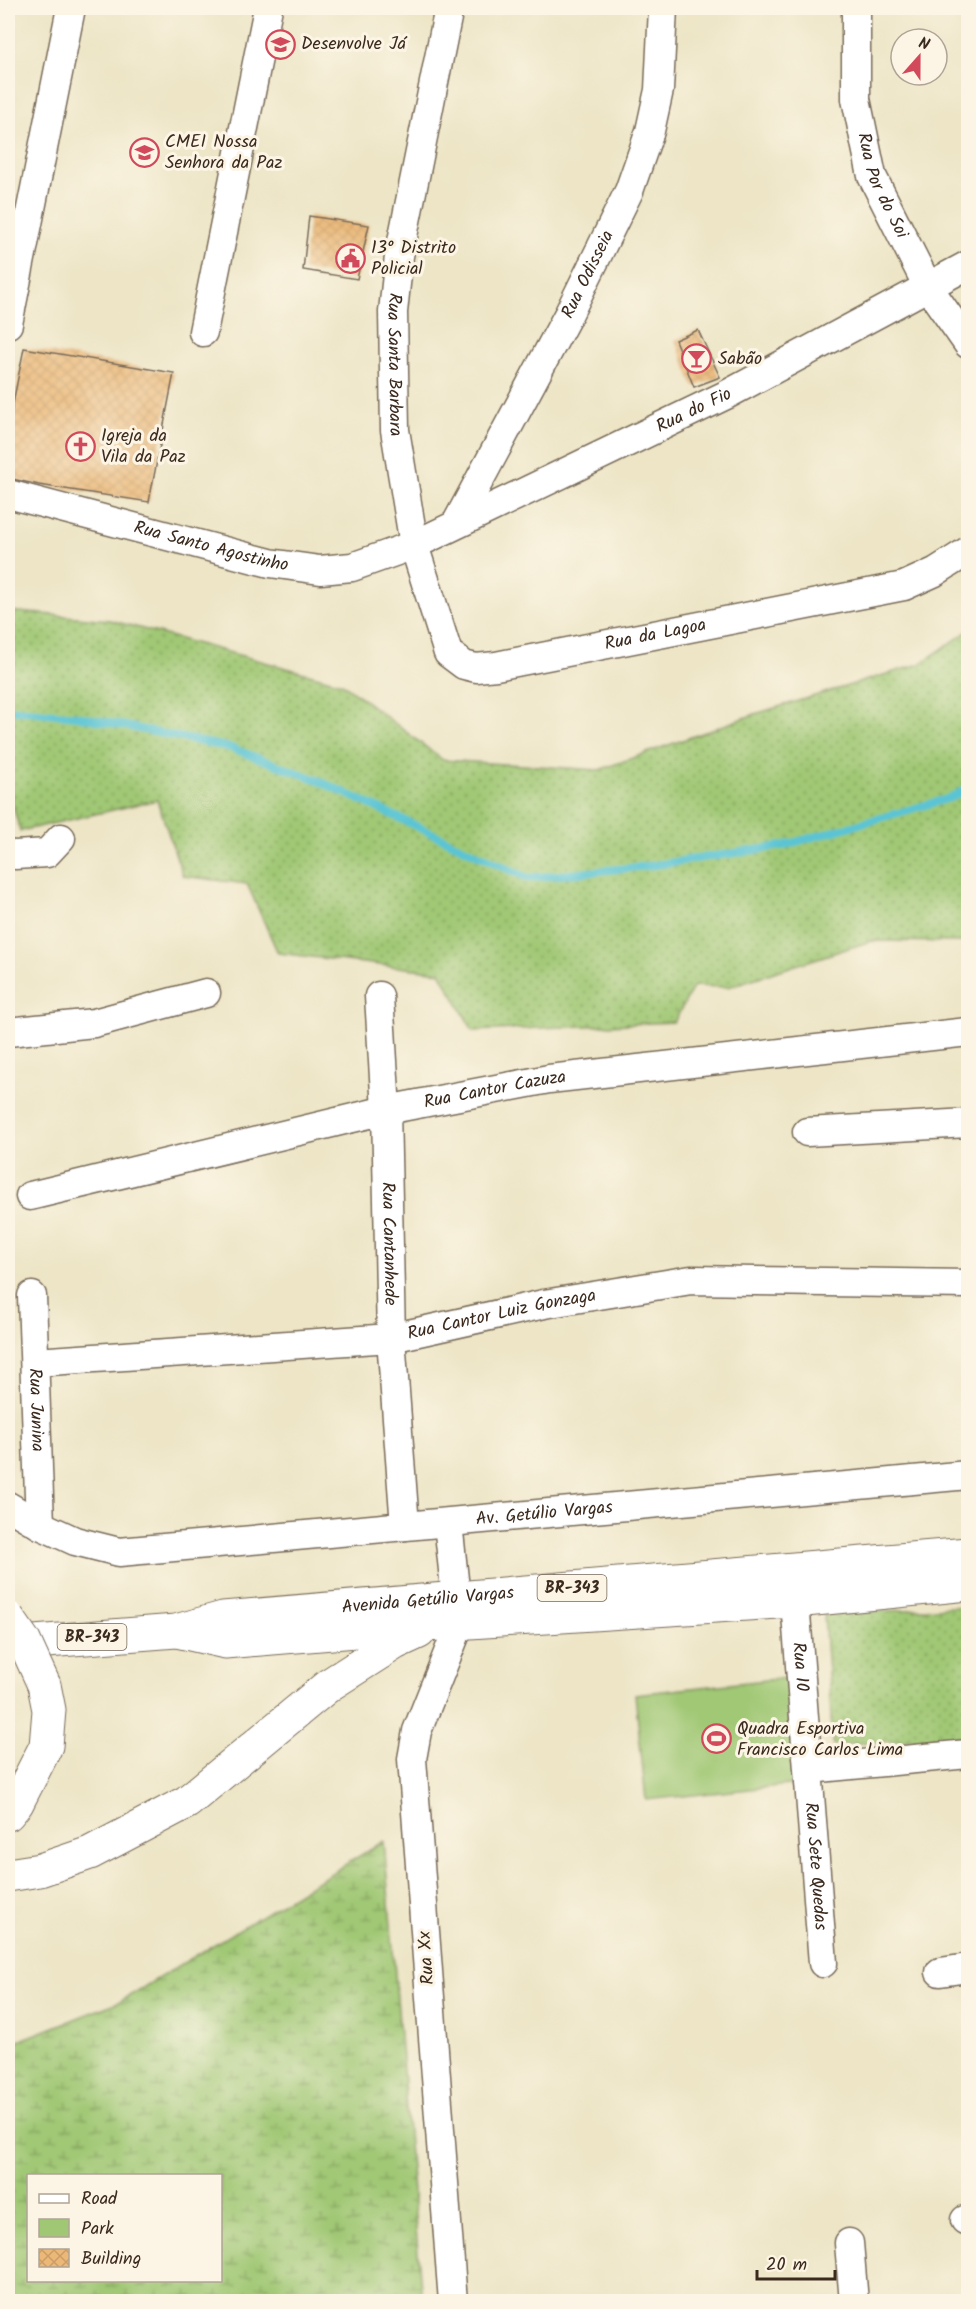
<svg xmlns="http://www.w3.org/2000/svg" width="976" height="2309" font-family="Kalam,sans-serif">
<defs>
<pattern id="green-dots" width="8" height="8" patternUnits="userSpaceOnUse" patternTransform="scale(1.5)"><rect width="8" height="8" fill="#a0c874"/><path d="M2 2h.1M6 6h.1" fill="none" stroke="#84a35f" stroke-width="1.8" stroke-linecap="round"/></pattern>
<pattern id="wetland-marsh" width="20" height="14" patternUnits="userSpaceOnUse" patternTransform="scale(1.5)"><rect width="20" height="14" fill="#a0c874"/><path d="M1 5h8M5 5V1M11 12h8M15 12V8" fill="none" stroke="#84a35f"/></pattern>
<pattern id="building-cross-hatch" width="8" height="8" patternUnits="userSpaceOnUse" patternTransform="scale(1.5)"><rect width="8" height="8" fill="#ebb877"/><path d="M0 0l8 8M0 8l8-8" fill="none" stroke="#ca9e66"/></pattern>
</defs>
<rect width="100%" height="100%" fill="#fcf5e5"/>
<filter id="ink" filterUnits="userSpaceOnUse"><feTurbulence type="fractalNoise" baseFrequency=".0167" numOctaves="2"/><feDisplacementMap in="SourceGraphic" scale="12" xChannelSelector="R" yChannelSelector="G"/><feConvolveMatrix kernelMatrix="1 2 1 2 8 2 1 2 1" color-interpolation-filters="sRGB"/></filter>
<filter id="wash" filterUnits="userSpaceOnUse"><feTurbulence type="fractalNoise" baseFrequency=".008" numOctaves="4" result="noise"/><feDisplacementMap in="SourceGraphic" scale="24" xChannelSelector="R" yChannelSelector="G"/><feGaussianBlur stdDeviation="1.35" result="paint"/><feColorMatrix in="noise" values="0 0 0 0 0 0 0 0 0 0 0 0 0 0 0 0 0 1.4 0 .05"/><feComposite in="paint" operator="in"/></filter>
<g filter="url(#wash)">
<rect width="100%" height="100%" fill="#ede5c6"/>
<path fill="url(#green-dots)" stroke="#6e7949" stroke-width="1.5" d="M8 611 110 620 342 683 443 760 599 770 755 714 920 664 968 631V942L871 941 728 987 694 986 674 1022 473 1031 440 972 278 953 247 884 183 876 157 800 20 831 8 787Z
M968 1606V1736L833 1745 824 1615Z"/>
<path fill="url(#wetland-marsh)" stroke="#6e7949" stroke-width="1.5" fill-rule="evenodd" d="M384 1841 422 2301H8V2045L121 2001ZM28 2176H220V2280H28Z"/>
<path fill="#a0c874" stroke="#6e7949" stroke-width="1.5" d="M786 1678 798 1784 646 1800 635 1694Z"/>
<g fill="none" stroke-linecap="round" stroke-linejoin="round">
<path stroke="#5ac4d4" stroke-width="8" d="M8 709 77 716 231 748 315 779 528 878 648 866 782 846 950 798 968 788"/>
</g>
<g id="blocks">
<path fill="url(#building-cross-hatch)" d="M309 216 369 225 357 279 303 270Z
M698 330 720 377 694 387 675 340Z
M24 348 174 373 149 502 39 485 8 478V428Z"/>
</g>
</g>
<g filter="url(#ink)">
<use href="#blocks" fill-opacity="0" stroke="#796b59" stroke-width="1.5"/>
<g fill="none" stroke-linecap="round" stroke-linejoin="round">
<defs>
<g id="street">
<path id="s1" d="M449 8 399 256 393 312 395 430 414 545 448 653 464 665 476 668 496 666 904 586 935 572 968 551"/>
<path id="s2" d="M856 8V99L872 176 928 287 968 344"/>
<path d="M8 324 71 8"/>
<path d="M203 332 268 8"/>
<path id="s3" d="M8 494 270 563 320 570 352 567 414 545 726 395 968 265"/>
<path id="s4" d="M457 522 569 313 629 191 650 131 659 90 663 8"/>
<path d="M8 854 15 855 47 853 61 838"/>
<path id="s5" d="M379 996 386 1110 391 1338 405 1526"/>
<path d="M8 1032 94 1023 206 993"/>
<path d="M807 1132 968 1123"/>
<path id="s6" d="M30 1196 386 1110 549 1079 968 1032"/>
<path id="s7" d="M32 1296 40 1525"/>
<path id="s8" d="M35 1362 391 1338 544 1304 691 1280 968 1284"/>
<path id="s9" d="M8 1506 40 1525 75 1541 119 1552 968 1475"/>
<path d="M448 1523 456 1598"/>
<path id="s10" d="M795 1601 823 1963"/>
<path d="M809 1769 968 1754"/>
<path d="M940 1972 968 1968"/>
<path d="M965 2220H968"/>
<path d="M849 2243 854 2302"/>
<path d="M453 2302 412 1759 417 1731 460 1623"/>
</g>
<g id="highway">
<path d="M181 1632 225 1642 439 1624 795 1601 968 1584"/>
<path id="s11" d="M8 1644 176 1631 223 1618 968 1554"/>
<path d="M8 1814 17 1803 46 1746 49 1710 44 1685"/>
<path d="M8 1875 40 1870 90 1853 187 1802 329 1685 395 1643 419 1632"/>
</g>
</defs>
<use href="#street" stroke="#796b59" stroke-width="31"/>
<use href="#highway" stroke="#796b59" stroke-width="35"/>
<use href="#street" stroke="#fff" stroke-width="28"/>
<use href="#highway" stroke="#fff" stroke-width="33"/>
<defs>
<path id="highway-bridge" d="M8 1618 24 1641 44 1685"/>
</defs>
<use href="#highway-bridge" stroke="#796b59" stroke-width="35" stroke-linecap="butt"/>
<use href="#highway-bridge" stroke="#fff" stroke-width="33"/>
</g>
</g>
<defs>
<symbol id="university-ring" viewBox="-11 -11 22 22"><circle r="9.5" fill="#fcf5e5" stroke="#d1495b" stroke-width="1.5"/><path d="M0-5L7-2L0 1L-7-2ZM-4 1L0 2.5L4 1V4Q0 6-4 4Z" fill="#d1495b"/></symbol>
<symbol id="school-ring" viewBox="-11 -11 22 22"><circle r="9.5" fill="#fcf5e5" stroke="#d1495b" stroke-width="1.5"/><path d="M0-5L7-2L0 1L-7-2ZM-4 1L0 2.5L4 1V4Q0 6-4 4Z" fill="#d1495b"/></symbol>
<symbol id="civic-ring" viewBox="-11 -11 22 22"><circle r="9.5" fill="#fcf5e5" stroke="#d1495b" stroke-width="1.5"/><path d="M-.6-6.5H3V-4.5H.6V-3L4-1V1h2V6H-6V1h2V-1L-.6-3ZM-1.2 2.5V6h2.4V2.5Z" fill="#d1495b"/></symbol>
<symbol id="bar-ring" viewBox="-11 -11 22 22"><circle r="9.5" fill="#fcf5e5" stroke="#d1495b" stroke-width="1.5"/><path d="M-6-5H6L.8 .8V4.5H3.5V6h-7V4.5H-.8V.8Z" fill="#d1495b"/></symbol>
<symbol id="church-ring" viewBox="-11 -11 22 22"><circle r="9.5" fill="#fcf5e5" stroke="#d1495b" stroke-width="1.5"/><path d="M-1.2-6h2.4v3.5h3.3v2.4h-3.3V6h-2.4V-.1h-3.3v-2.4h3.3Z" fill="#d1495b"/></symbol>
<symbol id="stadium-ring" viewBox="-11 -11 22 22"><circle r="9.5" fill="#fcf5e5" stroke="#d1495b" stroke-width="1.5"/><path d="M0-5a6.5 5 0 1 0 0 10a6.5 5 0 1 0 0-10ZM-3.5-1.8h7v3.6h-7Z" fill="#d1495b"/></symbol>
</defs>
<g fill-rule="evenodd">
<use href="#university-ring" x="264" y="28" width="33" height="33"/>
<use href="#school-ring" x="128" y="136" width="33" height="33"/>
<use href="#civic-ring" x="334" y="242" width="33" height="33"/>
<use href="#bar-ring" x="680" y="342" width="33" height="33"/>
<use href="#church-ring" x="64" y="430" width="33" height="33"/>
<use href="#stadium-ring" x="700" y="1722" width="33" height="33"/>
</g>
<g text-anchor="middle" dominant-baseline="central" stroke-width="6" stroke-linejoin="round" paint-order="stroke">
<g fill="#fcf5e5" stroke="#75675a" stroke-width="1.5">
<rect x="537.5" y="1575" width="69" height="26" rx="4.5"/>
<rect x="57.5" y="1624" width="69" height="26" rx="4.5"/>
</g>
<g font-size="16" font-weight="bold" fill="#3b2a1e">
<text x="572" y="1588">BR-343</text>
<text x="92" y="1637">BR-343</text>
</g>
<g font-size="18" fill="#3b2a1e" stroke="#fcf5e5" text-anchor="start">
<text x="301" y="44">Desenvolve Já</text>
<text x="165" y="142">CMEI Nossa<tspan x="165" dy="21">Senhora da Paz</tspan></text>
<text x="371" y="248">13° Distrito<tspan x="371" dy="21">Policial</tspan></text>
<text x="718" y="359">Sabão</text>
<text x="101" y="436">Igreja da<tspan x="101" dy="21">Vila da Paz</tspan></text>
<text x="737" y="1729">Quadra Esportiva<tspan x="737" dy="21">Francisco Carlos Lima</tspan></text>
</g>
<g font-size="18" fill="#3b2a1e" stroke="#fcf5e5">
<text stroke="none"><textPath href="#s2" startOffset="182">Rua Por do Soi</textPath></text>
<text stroke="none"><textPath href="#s4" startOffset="280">Rua Odisseia</textPath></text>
<text stroke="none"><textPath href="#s1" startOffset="362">Rua Santa Barbara</textPath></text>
<text stroke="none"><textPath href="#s3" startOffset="730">Rua do Fio</textPath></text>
<text stroke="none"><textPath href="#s3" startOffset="210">Rua Santo Agostinho</textPath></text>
<text stroke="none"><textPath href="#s1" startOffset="872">Rua da Lagoa</textPath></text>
<text stroke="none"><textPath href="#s6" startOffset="477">Rua Cantor Cazuza</textPath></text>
<text stroke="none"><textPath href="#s5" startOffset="248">Rua Cantanhede</textPath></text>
<text stroke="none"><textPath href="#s8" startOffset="470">Rua Cantor Luiz Gonzaga</textPath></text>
<text stroke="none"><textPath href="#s7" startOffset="114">Rua Junina</textPath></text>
<text stroke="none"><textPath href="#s9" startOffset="548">Av. Getúlio Vargas</textPath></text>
<text stroke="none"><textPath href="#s11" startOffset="423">Avenida Getúlio Vargas</textPath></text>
<text stroke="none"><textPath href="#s10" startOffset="66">Rua 10</textPath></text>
<text stroke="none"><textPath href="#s10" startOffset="266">Rua Sete Quedas</textPath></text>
<text transform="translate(427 1958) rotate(-94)">Rua Xx</text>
</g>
</g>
<rect width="976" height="2309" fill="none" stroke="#fcf5e5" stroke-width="30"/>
<rect x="27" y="2174" width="195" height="108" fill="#fcf5e5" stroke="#afa495" stroke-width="1.5"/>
<rect x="39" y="2194" width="30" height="9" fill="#ffffff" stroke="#afa495" stroke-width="1.5"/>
<text x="81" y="2204" font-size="18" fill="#3b2a1e">Road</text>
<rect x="39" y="2219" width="30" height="18" fill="#a0c874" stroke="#afa495" stroke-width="1.5"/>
<text x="81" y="2234" font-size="18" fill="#3b2a1e">Park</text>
<rect x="39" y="2249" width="30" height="18" fill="url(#building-cross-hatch)" stroke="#afa495" stroke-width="1.5"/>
<text x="81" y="2264" font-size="18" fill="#3b2a1e">Building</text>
<g transform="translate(919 57) rotate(21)"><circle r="28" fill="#fcf5e5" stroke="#afa495" stroke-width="1.5"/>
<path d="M0-4.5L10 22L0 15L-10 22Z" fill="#d1495b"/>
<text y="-9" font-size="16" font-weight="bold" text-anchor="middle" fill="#3b2a1e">N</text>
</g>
<path d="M757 2270v9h78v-9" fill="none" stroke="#3b2a1e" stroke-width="3"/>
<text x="766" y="2270" font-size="18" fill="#3b2a1e" stroke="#fcf5e5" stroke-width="4.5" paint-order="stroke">20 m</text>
</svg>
